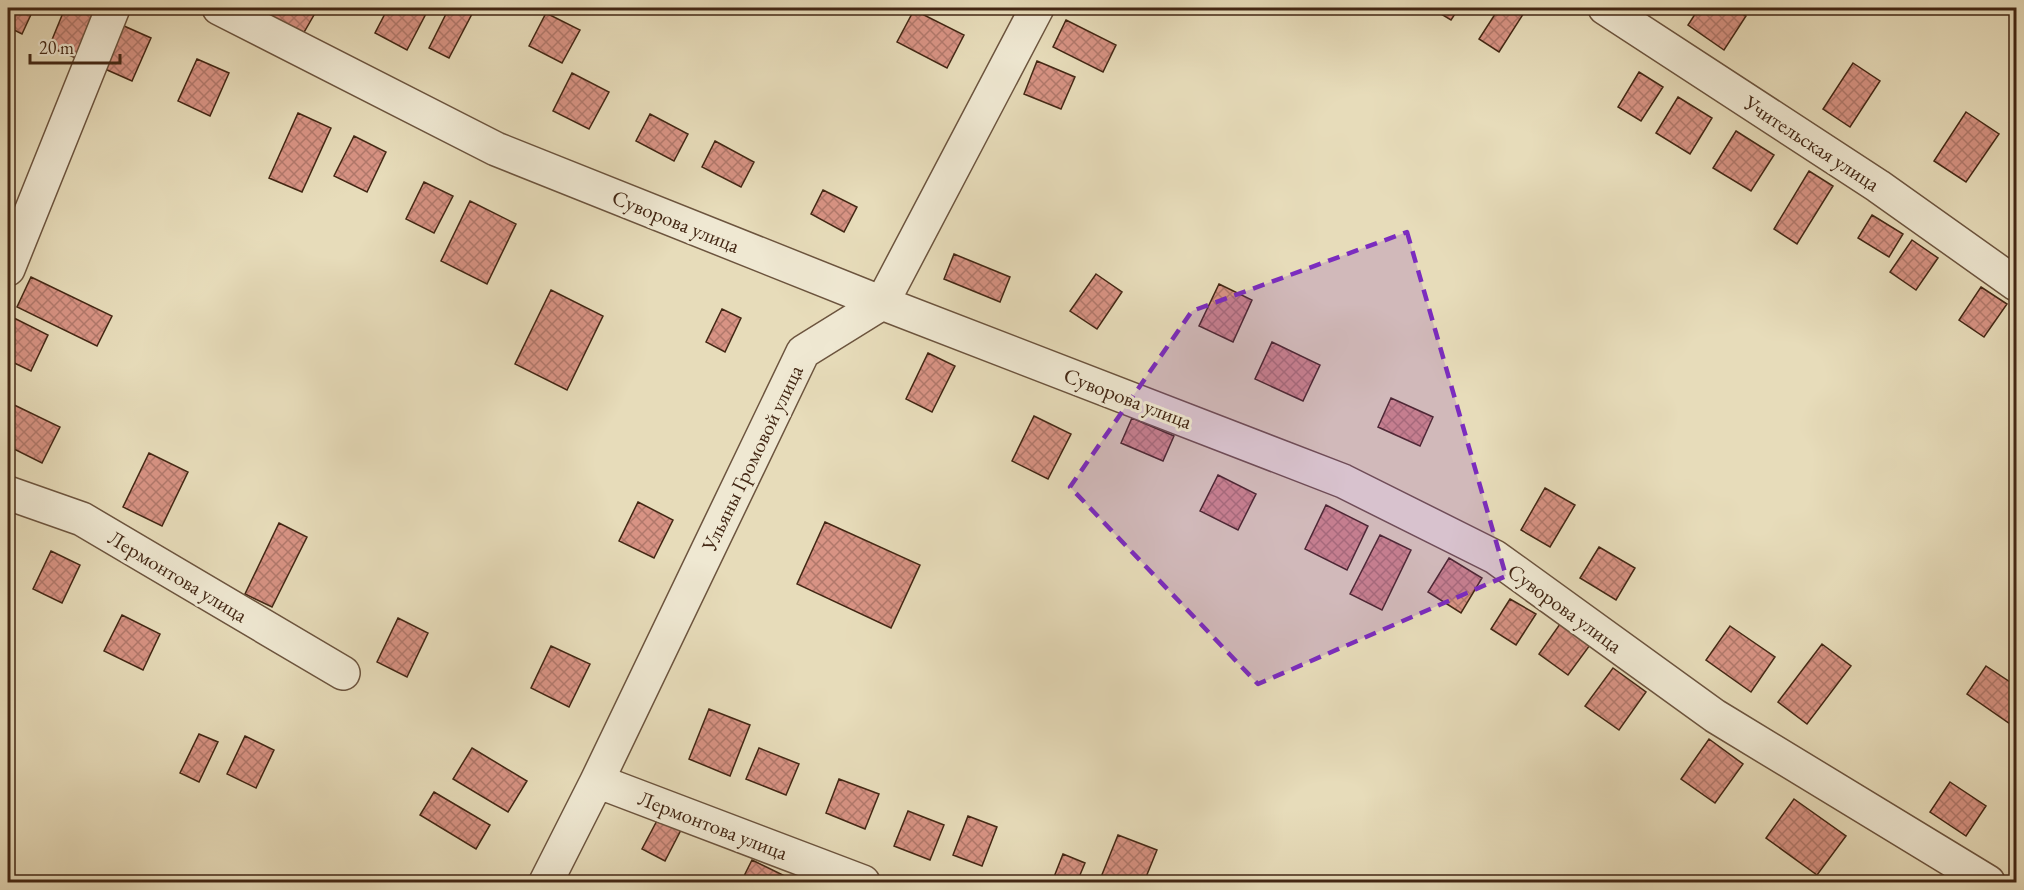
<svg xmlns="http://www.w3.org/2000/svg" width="2024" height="890" font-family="'EB Garamond',serif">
<defs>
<pattern id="building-cross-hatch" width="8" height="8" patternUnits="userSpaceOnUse" patternTransform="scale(1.5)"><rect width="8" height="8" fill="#d89384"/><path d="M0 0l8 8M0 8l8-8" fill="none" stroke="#b1786b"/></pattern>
</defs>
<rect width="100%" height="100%" fill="#e7dcba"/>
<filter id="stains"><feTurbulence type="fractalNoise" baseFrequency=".00333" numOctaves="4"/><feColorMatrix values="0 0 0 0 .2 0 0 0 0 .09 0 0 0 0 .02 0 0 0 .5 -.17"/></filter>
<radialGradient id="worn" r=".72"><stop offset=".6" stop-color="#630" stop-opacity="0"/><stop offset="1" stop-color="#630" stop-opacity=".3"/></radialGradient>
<path fill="url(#building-cross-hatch)" stroke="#432714" stroke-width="1.5" d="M8 8H34L22 34 8 27Z
M65 8H97L76 58 49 47Z
M268 8H318L303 34 265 13Z
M388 8H429L407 50 375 33Z
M449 8H465L473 12 449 58 429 48Z
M1431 8H1459L1451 20Z
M1499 8H1527L1499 52 1479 39Z
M1699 8H1733L1746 16 1724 50 1688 25Z
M914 10 964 35 947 68 897 42Z
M546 13 580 30 562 63 529 46Z
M1066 20 1116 45 1103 72 1053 47Z
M115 22 151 38 132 81 96 65Z
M197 59 229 73 210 116 178 101Z
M1037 61 1075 77 1061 109 1024 94Z
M1853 63 1880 81 1850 127 1823 109Z
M1639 72 1663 87 1641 121 1618 107Z
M572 73 609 92 589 129 553 111Z
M1678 97 1712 118 1690 154 1656 133Z
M1966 112 1999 134 1966 182 1934 161Z
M298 113 331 128 302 192 269 178Z
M650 114 688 134 674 161 636 141Z
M1736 131 1774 155 1751 191 1713 168Z
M354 136 386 152 367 192 334 176Z
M715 141 754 162 741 187 702 167Z
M1809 171 1833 186 1797 244 1774 229Z
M424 182 453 196 434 233 406 219Z
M823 190 857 207 844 232 811 214Z
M470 201 516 224 487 284 441 261Z
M1872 215 1903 234 1889 257 1858 238Z
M1912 240 1938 258 1916 290 1890 272Z
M954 254 1010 277 1000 302 944 279Z
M1096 274 1122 292 1097 329 1070 311Z
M31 277 112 316 97 346 17 307Z
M1219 284 1252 300 1233 342 1199 326Z
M1981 287 2007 304 1984 337 1959 320Z
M551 290 603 316 567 390 515 364Z
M722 309 741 318 725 352 706 342Z
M12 317 48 335 31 371 8 360V327Z
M1272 342 1320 365 1303 401 1255 379Z
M928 353 955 366 932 412 906 399Z
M1391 398 1433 417 1420 446 1378 427Z
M8 402 60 427 42 463 8 446Z
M1034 416 1071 434 1048 479 1012 461Z
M1132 418 1174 436 1163 461 1121 443Z
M149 453 188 472 162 526 123 507Z
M1218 475 1256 494 1238 530 1200 511Z
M1545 488 1575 505 1550 547 1521 530Z
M638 502 673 520 654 558 619 541Z
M1326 505 1368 526 1347 570 1305 549Z
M825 522 920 565 891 628 797 584Z
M279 523 307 537 272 607 245 594Z
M1380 535 1411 550 1382 610 1350 594Z
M1599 547 1635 568 1616 600 1580 578Z
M51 551 80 565 62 603 33 589Z
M1449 558 1482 578 1461 613 1428 592Z
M1510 599 1536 614 1516 645 1491 629Z
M122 615 160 634 143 670 104 651Z
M398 618 428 633 407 677 377 662Z
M1560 624 1590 645 1568 675 1539 654Z
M1730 626 1775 657 1751 692 1706 660Z
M1822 644 1851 666 1807 724 1778 702Z
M551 646 590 664 569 707 531 688Z
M1986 666 2016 686V728L1967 694Z
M1613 668 1646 692 1619 730 1585 706Z
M709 709 750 725 730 776 689 759Z
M199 734 218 742 199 782 180 773Z
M245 736 274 750 256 788 227 774Z
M1709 739 1743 764 1715 803 1681 779Z
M472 748 527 781 508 812 453 779Z
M759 748 799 764 786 795 746 779Z
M839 779 879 794 865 829 826 813Z
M1950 782 1986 806 1966 836 1930 812Z
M434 792 490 825 476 849 420 815Z
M1794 799 1846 836 1817 875 1766 838Z
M908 811 944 825 930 860 894 846Z
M660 815 683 826 665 861 642 849Z
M968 816 997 827 982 866 953 855Z
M1118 835 1157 850 1144 882H1099Z
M1063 854 1085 863 1077 882H1052Z
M752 860 787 877 784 882H741Z"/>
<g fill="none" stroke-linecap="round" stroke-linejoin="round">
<defs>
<path id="minor" d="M219 8 496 149 882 303 1343 481 1495 557 1715 716 1988 882
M1605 8 1878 186 2016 284
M8 269 113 8
M8 493 82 519 343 673
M597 781 863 882
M546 882 597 781 803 352 882 303 1037 8"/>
</defs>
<use href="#minor" stroke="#6c543e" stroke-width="36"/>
<use href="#minor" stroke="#efe8d2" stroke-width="33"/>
</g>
<path fill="#7b2cbf" fill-opacity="0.2" stroke="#7b2cbf" stroke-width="4.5" stroke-dasharray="12 8" stroke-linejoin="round" d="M1407 232 1506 576 1258 684 1070 487 1192 311Z"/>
<g text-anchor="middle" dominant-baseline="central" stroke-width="6" stroke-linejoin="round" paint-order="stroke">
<g font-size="21" fill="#432714" stroke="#efe8d2">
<text transform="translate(1812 143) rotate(33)">Учительская улица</text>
<text transform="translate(676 221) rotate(22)">Суворова улица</text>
<text transform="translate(1128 398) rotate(21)">Суворова улица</text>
<text transform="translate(752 458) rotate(-64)">Ульяны Громовой улица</text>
<text transform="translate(178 576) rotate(31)">Лермонтова улица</text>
<text transform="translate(1565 608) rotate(36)">Суворова улица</text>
<text transform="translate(713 825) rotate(21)">Лермонтова улица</text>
</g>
</g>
<rect width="2024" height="890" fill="none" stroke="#e7dcba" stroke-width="30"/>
<rect x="9" y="9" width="2006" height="872" fill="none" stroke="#432714" stroke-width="3"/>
<rect x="15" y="15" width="1994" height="860" fill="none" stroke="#432714" stroke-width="1.5"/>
<path d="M30 54v9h90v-9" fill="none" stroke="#432714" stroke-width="3"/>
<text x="39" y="54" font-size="18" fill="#432714" stroke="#efe8d2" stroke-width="4.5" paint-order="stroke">20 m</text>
<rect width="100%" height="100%" filter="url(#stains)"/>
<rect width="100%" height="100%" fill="url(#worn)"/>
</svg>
